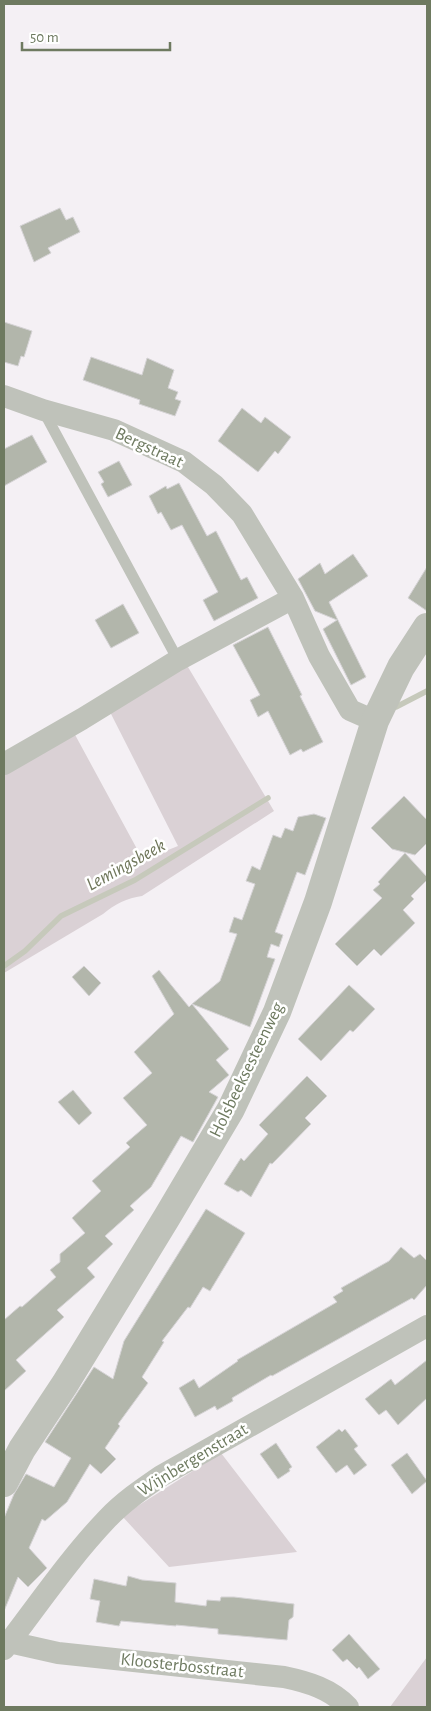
<svg xmlns="http://www.w3.org/2000/svg" width="431" height="1711" font-family="'Alegreya Sans',sans-serif">
<rect width="100%" height="100%" fill="#f4f0f4"/>
<path fill="#dad1d5" d="M185 662 274 811 142 896C127 898 115 904 103 914L4 973V770L73 731 143 860 178 846 109 710Z
M221 1453 297 1552 169 1567 122 1516Z
M427 1657V1707H390Z"/>
<g fill="none" stroke-linecap="round" stroke-linejoin="round">
<path stroke="#c6c9bb" stroke-width="5.5" d="M396 707 427 691
M4 966 25 951 61 916 135 880 268 798"/>
</g>
<path fill="#b2b6ab" stroke="#d5d3d5" d="M60 208 66 220 73 217 80 232 48 248 51 253 34 262 20 226Z
M4 322 32 331 24 357 21 356 18 366 4 362Z
M91 357 142 375 147 358 174 370 168 388 178 392 175 399 181 401 175 416 139 404 140 400 83 380Z
M242 408 261 423 265 417 291 437 278 454 275 451 258 472 218 441Z
M32 435 47 462 4 486V449Z
M119 461 132 485 108 497 101 484 104 482 98 472Z
M179 483 207 536 216 531 241 580 247 577 258 598 214 621 203 600 218 592 182 525 171 530 161 512 158 514 149 496 166 486 167 489Z
M353 554 368 576 329 602 366 677 351 685 323 629 337 620 315 611 298 579 320 563 325 574Z
M427 567V611L408 598Z
M123 604 139 633 111 648 95 620Z
M268 627 302 695 300 696 323 742 303 752 301 749 290 755 268 711 258 717 250 700 260 695 233 645Z
M404 796 427 820V843L415 855 392 849 371 828Z
M314 814 326 818 305 875 297 872 275 932 283 935 279 947 271 944 267 957 275 959 250 1027 192 1004 220 981 237 934 229 932 234 917 242 920 255 884 246 881 252 866 260 870 273 835 281 838 285 828 293 831 298 817Z
M405 853 427 877V880L411 896 414 899 403 910 415 923 381 956 374 949 357 966 335 944 382 898 373 890 380 884 378 882Z
M84 966 101 983 89 996 72 977Z
M159 970 189 1007 192 1004 229 1049 216 1060 229 1075 209 1092 218 1097 193 1142 181 1136 151 1187 130 1206 134 1210 105 1236 113 1244 87 1268 95 1277 57 1310 64 1317 16 1360 26 1371 4 1391V1320L20 1306 22 1307 56 1277 50 1270 60 1262V1254L85 1233 72 1218 101 1191 92 1181 130 1147 126 1143 147 1125 123 1098 152 1073 134 1052 174 1014 152 976Z
M349 985 375 1009 353 1032 350 1030 321 1061 298 1039Z
M307 1076 327 1096 305 1118 311 1124 272 1164 270 1163 251 1197 241 1190 238 1192 224 1184 241 1158 244 1161 268 1134 259 1125Z
M73 1090 92 1113 79 1125 58 1102Z
M206 1209 245 1233 210 1291 203 1287 190 1308 188 1307 162 1341 164 1342 142 1377 148 1383 118 1424 120 1426 105 1448 116 1459 101 1474 90 1464 67 1502 45 1521 42 1519 29 1548 47 1568 28 1587 18 1577 4 1611V1518L14 1494 26 1474 54 1487 71 1458 45 1442 94 1367 113 1379 124 1341Z
M401 1247 414 1258 420 1254 427 1261V1285L414 1300 412 1298 272 1376 271 1375 232 1398 233 1401 217 1410 215 1406 195 1417 179 1388 194 1379 199 1388 238 1361 237 1360 337 1302 333 1297 343 1291 341 1288 389 1261Z
M427 1360V1398L398 1425 386 1410 379 1415 365 1399 391 1379 395 1385Z
M339 1429 342 1432 345 1429 358 1446 354 1449 367 1465 354 1475 347 1465 336 1473 316 1447Z
M276 1443 292 1467 289 1469 290 1471 278 1479 260 1454Z
M407 1453 427 1481 412 1494 391 1465Z
M128 1576 142 1580 176 1583 175 1602 206 1606 207 1600 220 1601 221 1597H234L294 1604 293 1617 289 1620 287 1640 218 1634V1629L176 1625V1626L121 1621 119 1626 96 1622 100 1601 90 1599 94 1579 126 1586Z
M349 1634 380 1669 368 1679 359 1667 357 1669 347 1659 343 1662 332 1650Z"/>
<g fill="none" stroke-linecap="round" stroke-linejoin="round">
<path stroke="#bfc2ba" stroke-width="11" d="M44 412 178 660"/>
<path stroke="#bfc2ba" stroke-width="22" d="M4 396 43 410 114 430 184 462 214 485 242 514 293 598 319 656 350 710 375 721
M4 764 82 719 178 660 293 598
M9 1642 58 1653 284 1677C308 1682 331 1689 348 1707
M4 1649C38 1605 69 1559 107 1519 123 1502 142 1489 161 1476L427 1326"/>
<path stroke="#bfc2ba" stroke-width="28" d="M4 1483 22 1449 65 1384 167 1217 231 1109 277 1012 318 902 375 721 401 667 427 627"/>
</g>
<g text-anchor="middle" dominant-baseline="central" stroke-width="5" stroke-linejoin="round" paint-order="stroke">
<g font-size="18" fill="#6e7a60" stroke="#fff">
<text transform="translate(149 448) rotate(25)">Bergstraat</text>
<text transform="translate(247 1070) rotate(-64)">Holsbeeksesteenweg</text>
<text transform="translate(193 1460) rotate(-31)">Wijnbergenstraat</text>
<text transform="translate(182 1666) rotate(6)">Kloosterbosstraat</text>
</g>
<g font-size="19" font-style="italic" fill="#6f765a" stroke="#fff">
<text transform="translate(126 865) rotate(-29)">Lemingsbeek</text>
</g>
</g>
<rect width="431" height="1711" fill="none" stroke="#6e7a60" stroke-width="10"/>
<path d="M22 42v8h148v-8" fill="none" stroke="#6e7a60" stroke-width="2.5"/>
<text x="30" y="42" font-size="15" fill="#6e7a60" stroke="#ffffff" stroke-width="4" paint-order="stroke">50 m</text>
</svg>
